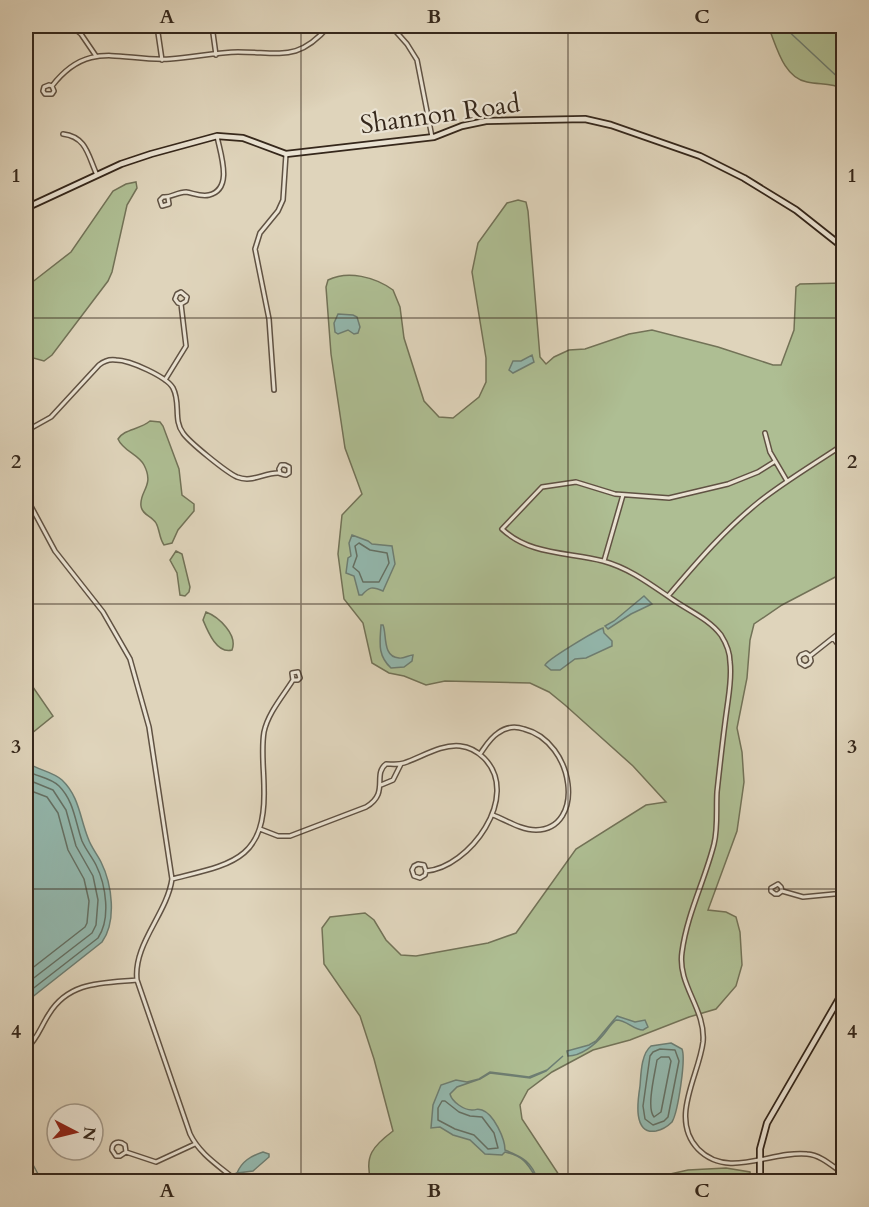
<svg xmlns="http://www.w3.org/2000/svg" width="869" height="1207" font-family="Cardo,serif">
<rect width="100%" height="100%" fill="#dfd4bb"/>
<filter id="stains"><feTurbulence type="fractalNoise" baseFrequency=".00333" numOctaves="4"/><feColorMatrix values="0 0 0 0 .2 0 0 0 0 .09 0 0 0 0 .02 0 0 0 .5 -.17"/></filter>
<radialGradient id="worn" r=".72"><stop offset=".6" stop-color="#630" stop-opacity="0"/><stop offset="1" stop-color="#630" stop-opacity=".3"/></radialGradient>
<path fill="#aebe93" stroke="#727257" stroke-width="1.5" d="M768 26H843V89C831 82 820 85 807 82 783 78 776 44 768 26Z
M136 182 137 188 127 205 112 272 108 281 52 355 44 361 26 356V287L71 252 113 191 126 184Z
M518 200 526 202 528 211 540 357 546 364 554 357 569 350 585 349 629 334 652 330 718 347 773 365H781L794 330 796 287 800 284 843 283V573L782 605 754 624 750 640 747 678 737 728 742 752 744 782 737 831 708 910 726 912 736 917 740 932 742 965 736 986 716 1009 689 1017 630 1040 593 1050 552 1072 528 1090 520 1105 522 1119 563 1181H371C364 1156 373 1146 393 1131L374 1059 360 1016 324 964 322 928 330 917 365 913 374 920 386 940 401 955 416 956 488 943 516 933 576 849 646 805 666 802 633 766 565 705 549 692 530 683 445 681 426 685 404 676 389 673 372 663 363 623 344 599 338 554 342 515 362 494 345 448 331 354 326 287 328 280C348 270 375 277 393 290L400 307 404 338 424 401 439 417 453 418 479 397 486 382V358L472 272 478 243 507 203Z
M150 421 160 422 163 426 179 469 182 495 194 504V511L178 530 172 543 164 545C159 538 160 530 156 523 152 516 142 515 141 506 139 491 155 486 144 465 138 454 123 451 118 439 124 429 139 430 150 421Z
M176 551 182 554 190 587 189 592 185 596 180 595 177 573 170 560Z
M206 612C219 617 238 635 232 650 217 654 208 632 203 620Z
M26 677 53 716 26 738Z
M726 1168 750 1172 751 1181H639L688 1170Z"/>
<path fill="#93b8ae" stroke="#6d7e73" stroke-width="1.5" d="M338 314 353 315 357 317 360 327 358 333 354 334 348 330 338 334 335 332 334 323Z
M532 355 534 362 513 373 509 370 513 361H521Z
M352 535 368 541 372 544 392 546 395 564 383 591C372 586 369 587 362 595H359L354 576 346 573 348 558 351 556 349 543Z
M644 596 652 604 631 614 608 629 605 626 614 621Z
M381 625H383C387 634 382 657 399 658 403 659 409 655 413 655L412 661 404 667 391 668C377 655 380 642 381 625Z
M603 628 604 633 612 641V646L586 658 575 659 560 670H551L545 665C548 659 595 631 603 628Z
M26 762C37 770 52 771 62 780 79 796 80 818 88 838 91 847 97 854 101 862 112 884 117 921 102 942L26 1002Z
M617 1016 635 1022 645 1020 648 1027 643 1030C633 1030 627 1020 616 1020 611 1024 608 1029 604 1034 595 1045 581 1056 568 1056L567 1051 589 1045 596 1041Z
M671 1043 682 1049C686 1059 678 1112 672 1122 668 1126 661 1130 656 1131 632 1135 638 1099 640 1086 641 1074 641 1054 651 1046Z
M563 1056 546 1071 530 1078 490 1073 480 1079 457 1087 450 1094C452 1102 464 1110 472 1110 479 1110 475 1108 482 1110 494 1114 505 1139 505 1150 523 1157 532 1162 538 1181 528 1165 526 1157 505 1152L502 1155 485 1154 470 1140 453 1135 440 1127 431 1128 433 1105 441 1085 456 1080 467 1082 479 1079 490 1072 529 1077 547 1070Z
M263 1152 269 1154V1157L253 1171 237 1173C242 1161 251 1156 263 1152Z"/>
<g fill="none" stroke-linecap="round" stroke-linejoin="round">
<path stroke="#647064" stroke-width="1.5" d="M359 543 370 550 387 553 389 563 379 582H363L359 572 353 567 357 556 355 546Z
M26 770C36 777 50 777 59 786 74 801 75 821 82 841 86 850 92 857 96 865 106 885 111 919 98 938L26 994
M26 779 53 790 66 810 76 846 93 876 98 900 96 925 92 933 26 984
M26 789 47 797 58 813 68 850 84 879 89 901 87 923 85 927 26 973
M660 1049 675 1050 679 1061 668 1117 664 1121 653 1125 645 1119 643 1106 650 1056 653 1052Z
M661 1057H669L671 1061 661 1112 654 1117C646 1108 655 1073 657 1060Z
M445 1101 459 1112 470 1116 482 1117 494 1133 498 1148 488 1149 474 1135 455 1129 438 1120V1108L442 1101Z"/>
<path stroke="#6d7e73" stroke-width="1.5" d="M783 26 844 83
M26 1156 31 1161 38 1174
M234 1174 237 1173
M46 1178 55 1177 64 1182
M217 1182 228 1176"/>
<defs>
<path id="street" d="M71 26 81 34 96 56
M157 26 162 60
M212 26 216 55
M391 26 407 44 417 60 432 137
M52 86 49 85 44 87 43 91 45 94H52L54 91 52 86C89 38 122 62 170 59 192 58 216 52 238 52 281 52 298 62 329 26
M63 134C87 137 88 156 97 175
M168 198 169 204 162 206 160 200 163 197C171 198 177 192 186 192 193 193 201 197 209 195 234 189 220 153 217 136
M165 380 186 346 181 304 186 301 187 297 181 292 177 294 175 299 178 303 181 304
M274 390 269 319 255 249 260 233 278 211 283 200 286 154
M26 431 51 417 99 365C104 361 110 359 116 360 130 360 167 377 173 388 181 403 173 420 183 433 189 442 226 472 237 477 252 483 263 473 278 473 280 473 283 475 286 475L289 473V467L285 465H281L279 469 280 473
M765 433 770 452 787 481
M774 462 758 472 728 484 669 498 615 494 576 482 542 487 502 529C530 555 567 552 603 561 629 568 650 584 672 599 689 611 709 619 721 635 726 643 730 652 730 662 732 677 729 693 727 708 723 736 720 764 717 792 716 809 718 828 714 844 705 880 687 914 682 952 677 985 706 1009 703 1042 699 1076 669 1118 698 1149 728 1180 772 1150 807 1154 821 1155 832 1166 844 1174
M26 497 55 551 103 612 130 659 149 727 172 879C167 914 133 944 137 980L190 1134C200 1155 221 1167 238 1182
M604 561 623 495
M668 596C697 562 725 529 760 501 787 480 816 463 844 444
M833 638 844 652
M810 656 806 653 801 655 799 658 800 663 805 666 809 664 811 661 810 656 844 629
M480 754C485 747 490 738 498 733 506 727 515 726 524 729 575 742 586 829 536 830 521 830 506 820 493 815
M381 785 393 780 401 764
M260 829 278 836H290L366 807C390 793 372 775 386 764 392 764 398 765 404 763 422 757 441 744 460 746 470 747 478 752 484 758 522 796 469 868 426 871L424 865 418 864 414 866 412 870 414 876 420 878 425 875 426 871
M172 879C231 864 266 861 264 788 264 770 261 750 264 732 268 713 283 696 293 680H298L300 678 298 672 292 673 293 680
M782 891 778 894H775L771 891V888L778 884 781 887 782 891 803 897 834 894H844
M26 1049C37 1040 41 1026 49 1014 69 981 103 983 137 980
M126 1152 120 1156H116L112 1150C112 1142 119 1140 125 1145L126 1152 156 1162 195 1144
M26 1174 30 1182"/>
<path id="secondary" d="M26 208 121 164 151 154 217 136 243 138 286 154 434 137 462 126 486 121 585 119 611 125 700 156 744 178 796 210 844 248
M760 1182V1149L767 1123 844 990"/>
</defs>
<use href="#street" stroke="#605243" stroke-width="6"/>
<use href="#secondary" stroke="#35271b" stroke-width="8"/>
<use href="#street" stroke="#eae3d3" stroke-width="3"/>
<use href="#secondary" stroke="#eae3d3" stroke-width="4.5"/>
</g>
<path fill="none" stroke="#35271b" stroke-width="1.5" stroke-opacity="0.55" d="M301 26V1182M568 26V1182M26 318H844M26 604H844M26 889H844"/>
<g text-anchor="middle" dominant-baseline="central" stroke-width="4.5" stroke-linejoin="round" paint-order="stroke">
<g font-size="26" fill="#35271b" stroke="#eae3d3">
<text transform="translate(440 114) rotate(-8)">Shannon Road</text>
</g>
</g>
<rect width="869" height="1207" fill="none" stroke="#dfd4bb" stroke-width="66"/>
<g transform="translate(75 1132) rotate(97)"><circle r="28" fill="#eae3d3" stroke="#a29889" stroke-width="1.5"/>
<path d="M0-4.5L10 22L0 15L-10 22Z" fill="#8f2418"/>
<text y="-9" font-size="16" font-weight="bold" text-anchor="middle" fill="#35271b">N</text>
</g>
<rect x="33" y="33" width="803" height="1141" fill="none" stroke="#35271b" stroke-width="2"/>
<g font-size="20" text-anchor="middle" font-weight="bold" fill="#35271b">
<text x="167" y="23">A</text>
<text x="434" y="23">B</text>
<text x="702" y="23">C</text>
<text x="16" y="182">1</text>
<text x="852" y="182">1</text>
<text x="16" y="468">2</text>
<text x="852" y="468">2</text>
<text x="16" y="753">3</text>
<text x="852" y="753">3</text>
<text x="16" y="1038">4</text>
<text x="852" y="1038">4</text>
<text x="167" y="1197">A</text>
<text x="434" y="1197">B</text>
<text x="702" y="1197">C</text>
</g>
<rect width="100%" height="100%" filter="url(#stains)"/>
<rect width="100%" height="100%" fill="url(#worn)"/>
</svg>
